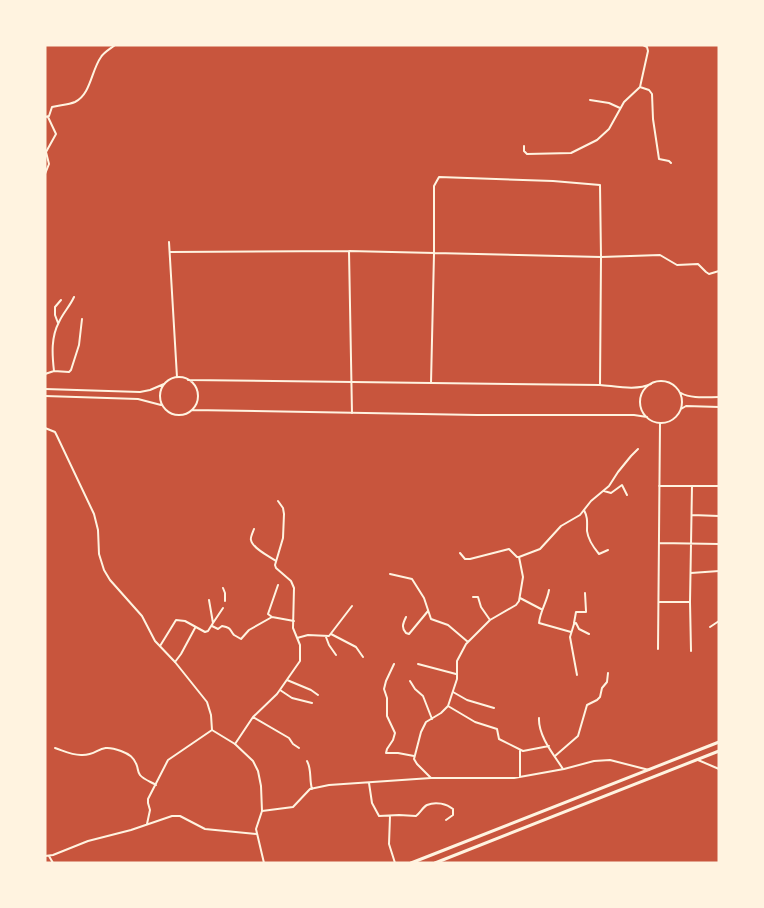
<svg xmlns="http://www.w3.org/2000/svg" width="764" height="908" font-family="'Noto Sans',sans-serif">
<rect width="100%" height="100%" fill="#c8553d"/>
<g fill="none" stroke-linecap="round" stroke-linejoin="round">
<path stroke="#fff3e0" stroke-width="2" d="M643 45 647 47 648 51 640 87 649 90 652 94 653 119 659 159 669 161 671 163
M590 100 609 103 620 108
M45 117 49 116 52 107C60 105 68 105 75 102 91 94 91 71 101 57 104 52 110 49 115 45
M524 146V151L527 154 571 153 597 140 609 129 624 102 640 87
M45 174 49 164 46 152 56 134 48 117
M169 242 177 377
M349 251 352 413
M170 252 349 251 601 257 660 255 677 265 698 264 706 272 709 274 719 271
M58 323 55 315V307L61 300
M54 371C52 354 51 337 59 322 63 313 70 306 74 297
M45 374 54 371 69 372 71 370 79 345 82 319
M431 383 434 254V186L439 177 553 181 600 185 601 257 600 385
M659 486H719
M604 491 611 493 622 485 627 495
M584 510C588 518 587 522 587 531 588 539 594 548 599 554L608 550
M692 515 719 516
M254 529C253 532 250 538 251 540 252 548 270 557 276 561
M659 543 719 544
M519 557 540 549 561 526 580 515 591 501 609 486 618 472 631 456 638 449
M691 573 719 571
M390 574 412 579 424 598 431 619 448 625 468 642
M278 585 268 614 272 617 294 621
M223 588 225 593V601
M549 590C547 602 540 611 539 623L571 632
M473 597H478L481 607 490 620
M520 598 541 609
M660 602H690
M406 617C403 623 401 628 406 633L409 634 428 611
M213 623 223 608
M574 623 576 612H586V611L585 593
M212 626 218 629 222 626C232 628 229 629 234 635L241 639 249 630 272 617
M710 627 719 621
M331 634 356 647 363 657
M326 637 329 645 336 655
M297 638 308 635 329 636 352 606
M160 646 176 620 185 621 205 632 208 631 213 623 209 600
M658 649 660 423
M691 651 690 602 692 486
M175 662 181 654 195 628
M394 664 386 681 384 689 387 698V716L395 733 393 740 387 749 386 753H398L414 756
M418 664 456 674
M577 675 570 637 574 624 576 623 579 629 589 634
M287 680 311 690 318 695
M410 681 415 689 423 696 432 719
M280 690 292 698 312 703
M453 692 467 700 494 708
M448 706 475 722 497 729 499 739 523 751 549 746
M253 717 289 738 293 744 299 748
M539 718C538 736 554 755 563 769
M235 744 253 717 277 694 300 661V645L293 628 294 588 291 581 276 568 275 565 283 538 284 514 283 508 278 501
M55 748C64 751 71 755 81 755 100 756 97 742 121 751 129 754 134 757 137 766 138 769 138 773 140 775 143 779 151 782 156 785
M555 756 578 736 587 705 597 700 600 697 602 688 607 682 608 673
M698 760 719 769
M307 761C312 770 309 779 312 789
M520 777V751
M431 778 417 764 414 759 421 732 426 722 441 713 448 706 457 679V661L466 644 490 620 516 605 519 601 523 577 519 557H517L509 549 470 559H465L460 553
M369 783 372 803 379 816 399 815 416 816C420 813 423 807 427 805 436 801 447 804 453 809V815L446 820
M262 811 293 807 310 789 329 785 431 778H514L564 769 594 761 610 760 649 770
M390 816 389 844 395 863
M147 824 150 810 148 803V799L168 760 212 730
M45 856 53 855 88 841 131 830 172 816H180L205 829 257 834
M49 856 53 863"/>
<path stroke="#fff3e0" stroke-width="2" d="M160 396a19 19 0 1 1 38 0a19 19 0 1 1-38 0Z
M188 380 600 385C615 386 636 391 651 384
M640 402a21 21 0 1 1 42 0a21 21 0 1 1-42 0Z
M45 389 140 392 150 390 164 384
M681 393C691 399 707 397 719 397
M45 396 138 399 161 405
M681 409 686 406 719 407
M192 410 477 415H634L647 417
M45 428 55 432 57 436 94 514 98 530 99 554 104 570 110 580 142 616 155 641 175 662 207 702 211 715 212 730 235 744 253 761 258 771 261 786 262 811 256 829 264 863"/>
<path stroke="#fff3e0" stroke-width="3" d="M411 863 719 742
M435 863 719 751"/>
</g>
<rect width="764" height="908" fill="none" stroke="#fff3e0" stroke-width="93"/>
</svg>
